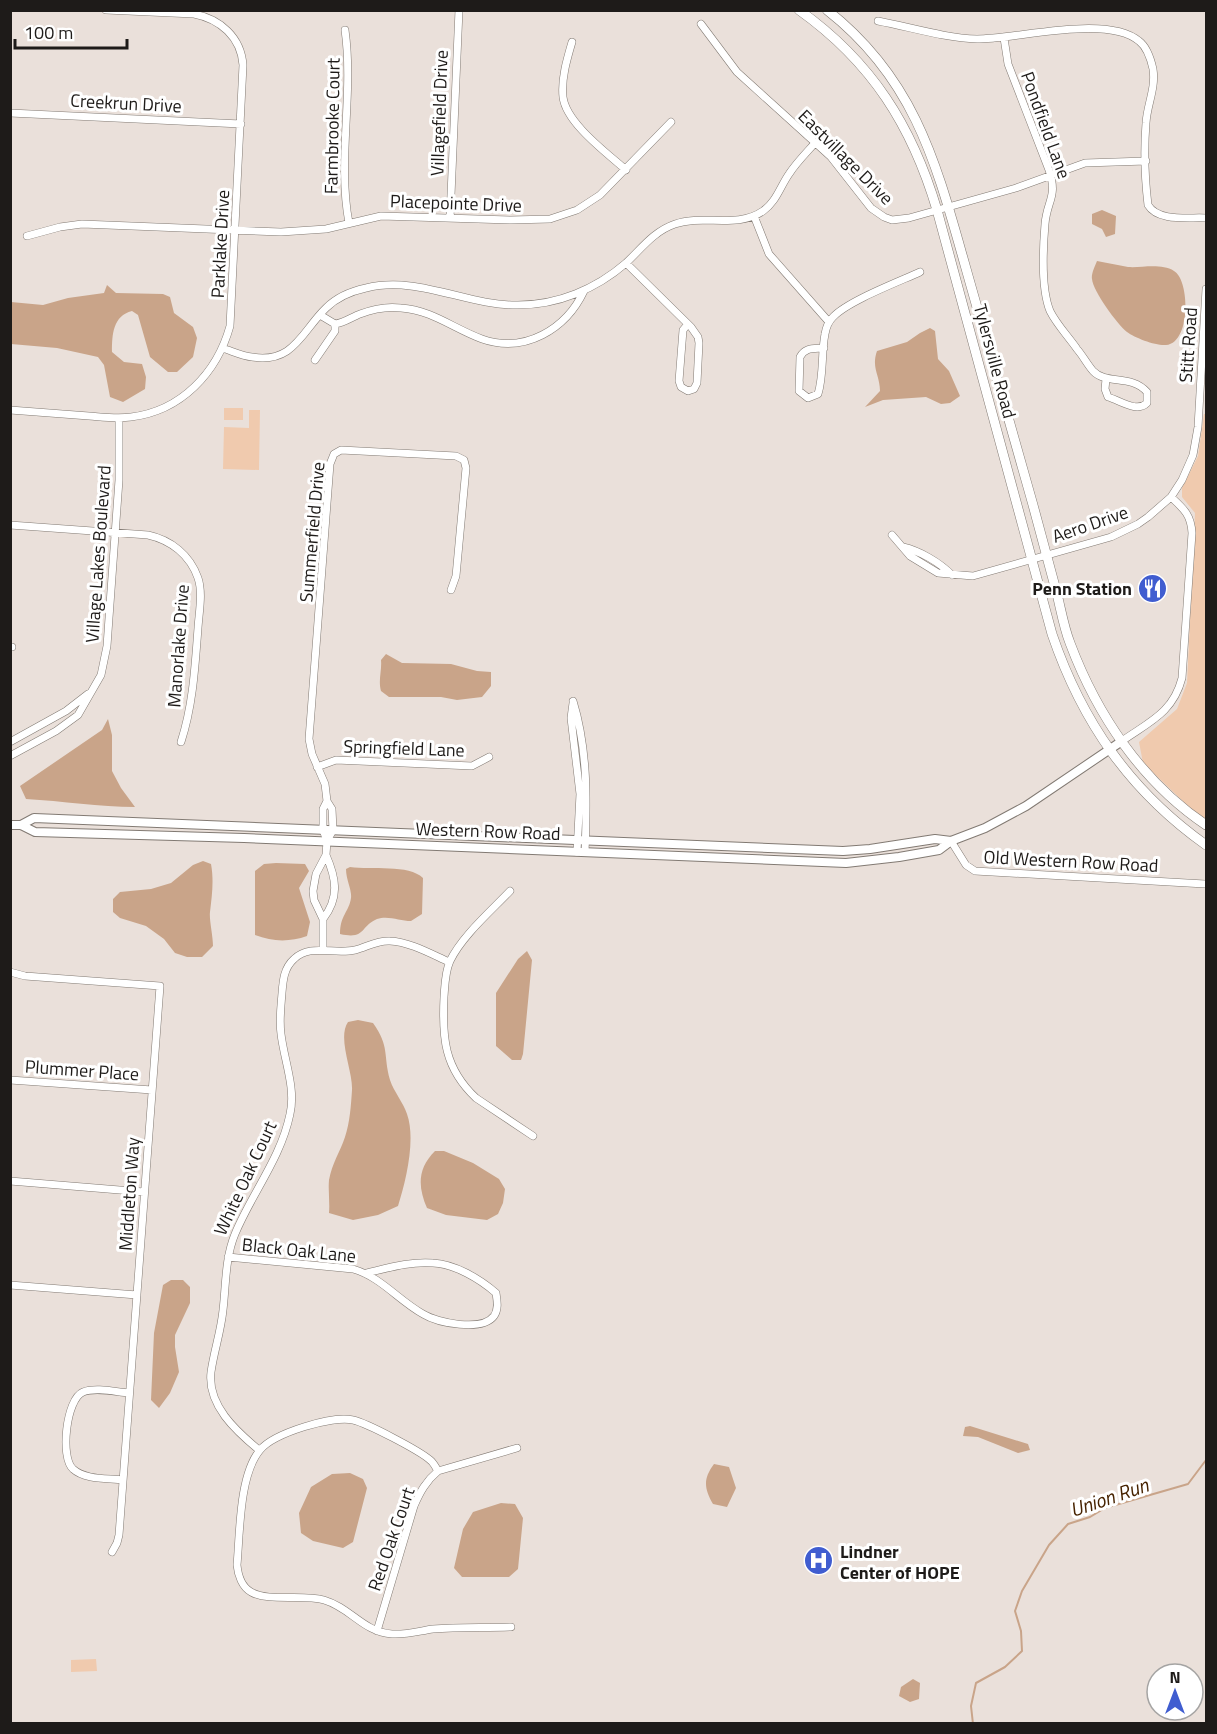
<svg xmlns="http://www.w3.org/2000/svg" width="1217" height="1734" font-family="'Titillium Web',sans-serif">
<rect width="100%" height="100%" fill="#eae0da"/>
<path fill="#f0caae" d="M224 408H243V420H224Z
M249 410H260L259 470 223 469 224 427 249 428Z
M1204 414H1206V819L1191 809 1143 763 1139 742 1177 709 1187 683 1195 513 1182 497V488L1198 456Z
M96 1659 97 1671 71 1672V1660Z"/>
<path fill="#c9a489" d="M1102 210 1116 216 1115 234 1106 237 1102 229 1092 224V214Z
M1097 261C1107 263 1118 265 1128 267 1142 268 1161 263 1174 271 1190 280 1191 343 1166 345 1156 346 1135 338 1127 332 1117 324 1093 291 1092 279 1091 274 1095 266 1097 261Z
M107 285 116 293 163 294 170 297 174 313 193 327 197 338 193 357 177 372H168L150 357 138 315 132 311C113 316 112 334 112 352L124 362 142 364 146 377 145 389 123 402 110 397 104 365 98 357 57 348 11 344V302L43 305 68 298 104 293Z
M930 328 935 331 938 359 949 371 960 396 950 403 941 404 926 397 883 400 865 407 880 391C880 375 871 368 877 351L907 342 920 333Z
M386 654 402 663 451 664 477 671 491 672V686L482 697 457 700 441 697H389L381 691C378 680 382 671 381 660Z
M108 719 112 735V771L121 788 135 807C100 807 62 801 26 799L20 786 102 730Z
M203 861 211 864C214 881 212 895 210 912 209 919 213 936 213 946L202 957H187L175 953 164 939 146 926 120 918 113 912V899L120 892 151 889 171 883 193 865Z
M276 863 305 864 309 871 299 888 310 922 307 936C290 942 273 942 255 935V871L264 864Z
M350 867C371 870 409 864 423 878L422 914 411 921C400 921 388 915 377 919 360 926 366 940 340 934 340 915 349 912 351 898 352 890 346 880 346 869Z
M527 951 532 960 523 1054 521 1060H512L496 1046V993L518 959Z
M358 1020 373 1023C390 1047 383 1055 390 1080 394 1092 403 1102 407 1114 416 1139 406 1181 398 1206L378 1215 353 1220 329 1213C330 1202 328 1191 329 1180 332 1163 340 1152 345 1137 350 1122 351 1105 352 1090 353 1071 337 1038 348 1022Z
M435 1151H444L473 1163 499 1179 505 1189 503 1203 498 1214 487 1220 446 1215 427 1208C418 1187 417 1169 435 1151Z
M171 1280H183L190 1287V1303L175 1335V1347L179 1372 170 1393 159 1408 151 1400 154 1333 163 1285Z
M970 1426 1028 1444 1030 1450 1018 1453 978 1437 963 1436 965 1427Z
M714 1464 729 1467 736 1488 727 1507 713 1504C704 1488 703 1479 714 1464Z
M350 1473 363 1479 367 1488 353 1542 343 1548 313 1541 301 1533 299 1513 311 1487 332 1474Z
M501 1503 515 1504 523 1518 518 1569 509 1577H462L454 1568 463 1529 473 1512Z
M913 1679 920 1683 919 1699 910 1702 899 1696 901 1687Z"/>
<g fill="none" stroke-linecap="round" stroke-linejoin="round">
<path stroke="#c9a489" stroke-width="2" d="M973 1724 971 1706 976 1683 1005 1667 1022 1651 1021 1631 1015 1611 1022 1591 1049 1545 1068 1524 1090 1517 1105 1508 1188 1484 1206 1460"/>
<defs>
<path id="minor" d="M878 21C910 27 945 38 977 39 1018 39 1107 14 1139 41 1147 47 1151 60 1153 69 1156 88 1147 105 1146 123 1144 148 1145 180 1148 205 1158 222 1189 217 1206 218
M701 24 737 72 831 157 871 208 884 217 892 220 909 218 1016 188 1085 163 1146 161
M345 30C354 94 337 160 349 223
M1004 38 1008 64 1049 170C1058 197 1047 200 1045 224 1043 248 1041 289 1050 311 1057 325 1068 336 1077 349 1083 356 1087 364 1093 371 1106 385 1131 374 1147 392V403C1137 413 1121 401 1108 397L1105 389 1106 379
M572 42C567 59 561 79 563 97 566 123 607 153 626 170
M10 113 241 124
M754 216 769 254 829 322
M450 218 459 10
M27 236 60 227 82 224 281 232 326 229 381 216 511 220 550 219 577 210 600 195 671 122
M626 263 691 327 698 337 699 343 697 383 694 389 688 391 681 387 679 381 683 330 688 324
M320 315 335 324C344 323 352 317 360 314 373 309 387 306 401 308 432 310 454 329 482 339 525 354 566 329 584 291
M222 348C232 351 242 356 252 357 294 364 302 331 326 308 337 297 352 291 366 288 418 275 467 306 518 305 558 305 596 289 626 263 641 249 654 231 675 224 703 214 737 229 763 211 776 202 780 187 789 174 796 163 806 153 815 143
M824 348C814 349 805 347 800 357L799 391 808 398 818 394C824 374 821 354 825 334 826 328 828 322 833 317 848 301 898 282 920 272
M315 360 335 331V324
M10 410C37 412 63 414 89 416 103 417 117 419 131 417 181 411 217 373 230 326L243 65C241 37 220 19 194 14L106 10
M10 525 148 535C171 540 190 555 198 578 203 593 199 612 198 628 195 667 193 705 181 742
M892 535 910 556 938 573 973 576 1111 537 1138 524 1148 517 1171 497 1182 480 1193 455 1198 427 1206 289
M903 547C920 551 939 562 952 575
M10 647H12
M573 701C588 750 587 801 585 852
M573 703 571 718 580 794 577 852
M1122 741C1149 722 1173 713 1182 678L1192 533C1191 515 1184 509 1171 497
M10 742 66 711 88 694
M10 756 56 731 78 715 101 675 107 646 109 618 119 480V418
M317 767 336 760 472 766 489 757
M327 841 333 830 332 809 327 801 325 784 312 754 309 739 330 464 334 454 341 450 456 456 464 460 466 468 456 576 451 590
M951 841 966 865 975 871 1205 884
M510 891C491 911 462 936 450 961 445 972 445 984 444 997 442 1037 444 1068 476 1098L533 1136
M323 919C340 897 336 878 326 855
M323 950V919L314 900 313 891 316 874 326 855 327 841 323 830V809L327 801
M10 972 25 976 160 986 119 1535 117 1543 112 1552
M10 1080 152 1090
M10 1181 144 1192
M228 1257 353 1269C381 1277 398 1300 423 1314 438 1323 482 1332 494 1316 499 1309 497 1300 496 1293 480 1279 455 1264 433 1263 411 1261 388 1268 367 1273
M10 1285 137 1295
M259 1450C236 1431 207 1405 211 1372 214 1351 221 1331 223 1310 226 1285 225 1258 235 1234 252 1193 281 1158 290 1114 296 1088 284 1060 281 1034 279 1020 281 1006 282 993 283 980 284 968 294 959 310 943 334 955 355 950 367 947 377 940 390 941 410 942 431 954 449 962
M438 1471C436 1468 434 1463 430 1460 420 1451 367 1423 353 1420 333 1415 274 1433 260 1450 239 1475 240 1533 237 1565 238 1575 242 1587 251 1592 268 1602 304 1594 324 1600 351 1608 363 1632 392 1634 407 1635 419 1631 433 1629 459 1627 485 1628 511 1627
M123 1480C108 1478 85 1480 73 1469 60 1458 66 1399 83 1392 96 1387 116 1392 129 1393
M377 1631 414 1506C420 1492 426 1481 438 1471L517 1448"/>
<path id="tertiary" d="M10 825H21L35 832 244 838 846 863 899 857 939 850 951 841 985 828 1026 806 1122 741
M21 825 34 818 843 851 870 849 935 839 951 841"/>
<path id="secondary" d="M799 10C872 62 912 126 937 210L1052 634C1082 722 1130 791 1206 845
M827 10C915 79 936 163 965 265 987 345 1010 425 1033 505 1041 535 1049 564 1057 594 1061 610 1064 628 1070 643 1097 715 1142 782 1206 825"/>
</defs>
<use href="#minor" stroke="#827a73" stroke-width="8"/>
<use href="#tertiary" stroke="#827a73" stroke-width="10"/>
<use href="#secondary" stroke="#827a73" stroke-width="10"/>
<use href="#minor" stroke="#fff" stroke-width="7"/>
<use href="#tertiary" stroke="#fff" stroke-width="8"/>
<use href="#secondary" stroke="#fff" stroke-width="9"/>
</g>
<defs>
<symbol id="restaurant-disc" viewBox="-11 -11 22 22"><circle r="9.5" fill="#405dd0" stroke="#fff"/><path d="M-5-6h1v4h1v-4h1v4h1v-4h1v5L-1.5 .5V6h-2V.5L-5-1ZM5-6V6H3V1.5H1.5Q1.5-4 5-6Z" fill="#fff"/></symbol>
<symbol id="hospital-disc" viewBox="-11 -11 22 22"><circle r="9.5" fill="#405dd0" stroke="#fff"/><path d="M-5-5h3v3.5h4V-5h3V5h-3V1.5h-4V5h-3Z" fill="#fff"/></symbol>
</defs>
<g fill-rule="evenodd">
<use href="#restaurant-disc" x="1136" y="572" width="33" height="33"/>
<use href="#hospital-disc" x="802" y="1544" width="33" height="33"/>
</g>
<g text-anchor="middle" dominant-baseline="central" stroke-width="6" stroke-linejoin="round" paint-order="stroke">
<g font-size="18" fill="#1e1b19" stroke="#fff">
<text transform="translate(126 103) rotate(3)">Creekrun Drive</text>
<text transform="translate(439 113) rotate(-88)">Villagefield Drive</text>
<text transform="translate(1046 125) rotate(70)">Pondfield Lane</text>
<text transform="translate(332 126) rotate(-89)">Farmbrooke Court</text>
<text transform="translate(846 157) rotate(45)">Eastvillage Drive</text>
<text transform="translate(456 203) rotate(2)">Placepointe Drive</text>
<text transform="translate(220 244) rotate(-87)">Parklake Drive</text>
<text transform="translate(1188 345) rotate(-86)">Stitt Road</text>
<text transform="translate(995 361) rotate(75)">Tylersville Road</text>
<text transform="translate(1090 524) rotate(-19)">Aero Drive</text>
<text transform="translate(312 532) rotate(-85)">Summerfield Drive</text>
<text transform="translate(98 554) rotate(-86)">Village Lakes Boulevard</text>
<text transform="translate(178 646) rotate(-86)">Manorlake Drive</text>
<text transform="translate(404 748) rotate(2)">Springfield Lane</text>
<text transform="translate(488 831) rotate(2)">Western Row Road</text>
<text transform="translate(1071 861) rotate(3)">Old Western Row Road</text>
<text transform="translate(82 1070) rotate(4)">Plummer Place</text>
<text transform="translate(245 1178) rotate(-65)">White Oak Court</text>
<text transform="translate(129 1194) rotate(-86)">Middleton Way</text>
<text transform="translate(299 1250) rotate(6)">Black Oak Lane</text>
<text transform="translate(391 1539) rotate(-71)">Red Oak Court</text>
</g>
<g font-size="18" font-weight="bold" fill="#1e1b19" stroke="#fff" text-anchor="end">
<text x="1132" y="588">Penn Station</text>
<text x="840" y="1551" text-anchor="start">Lindner<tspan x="840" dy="21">Center of HOPE</tspan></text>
</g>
<g font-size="20" font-style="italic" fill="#472301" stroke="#fff">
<text transform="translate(1109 1497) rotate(-19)">Union Run</text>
</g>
</g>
<rect width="1217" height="1734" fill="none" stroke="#1e1b19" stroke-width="24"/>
<g transform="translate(1175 1692)"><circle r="28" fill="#ffffff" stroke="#a5a4a3" stroke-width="1.5"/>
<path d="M0-4.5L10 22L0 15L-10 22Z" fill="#405dd0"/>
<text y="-9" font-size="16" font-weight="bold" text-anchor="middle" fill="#1e1b19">N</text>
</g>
<path d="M15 39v9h112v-9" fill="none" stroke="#1e1b19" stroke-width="3"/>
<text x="24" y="39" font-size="18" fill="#1e1b19" stroke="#ffffff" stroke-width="4.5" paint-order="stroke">100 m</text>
</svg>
